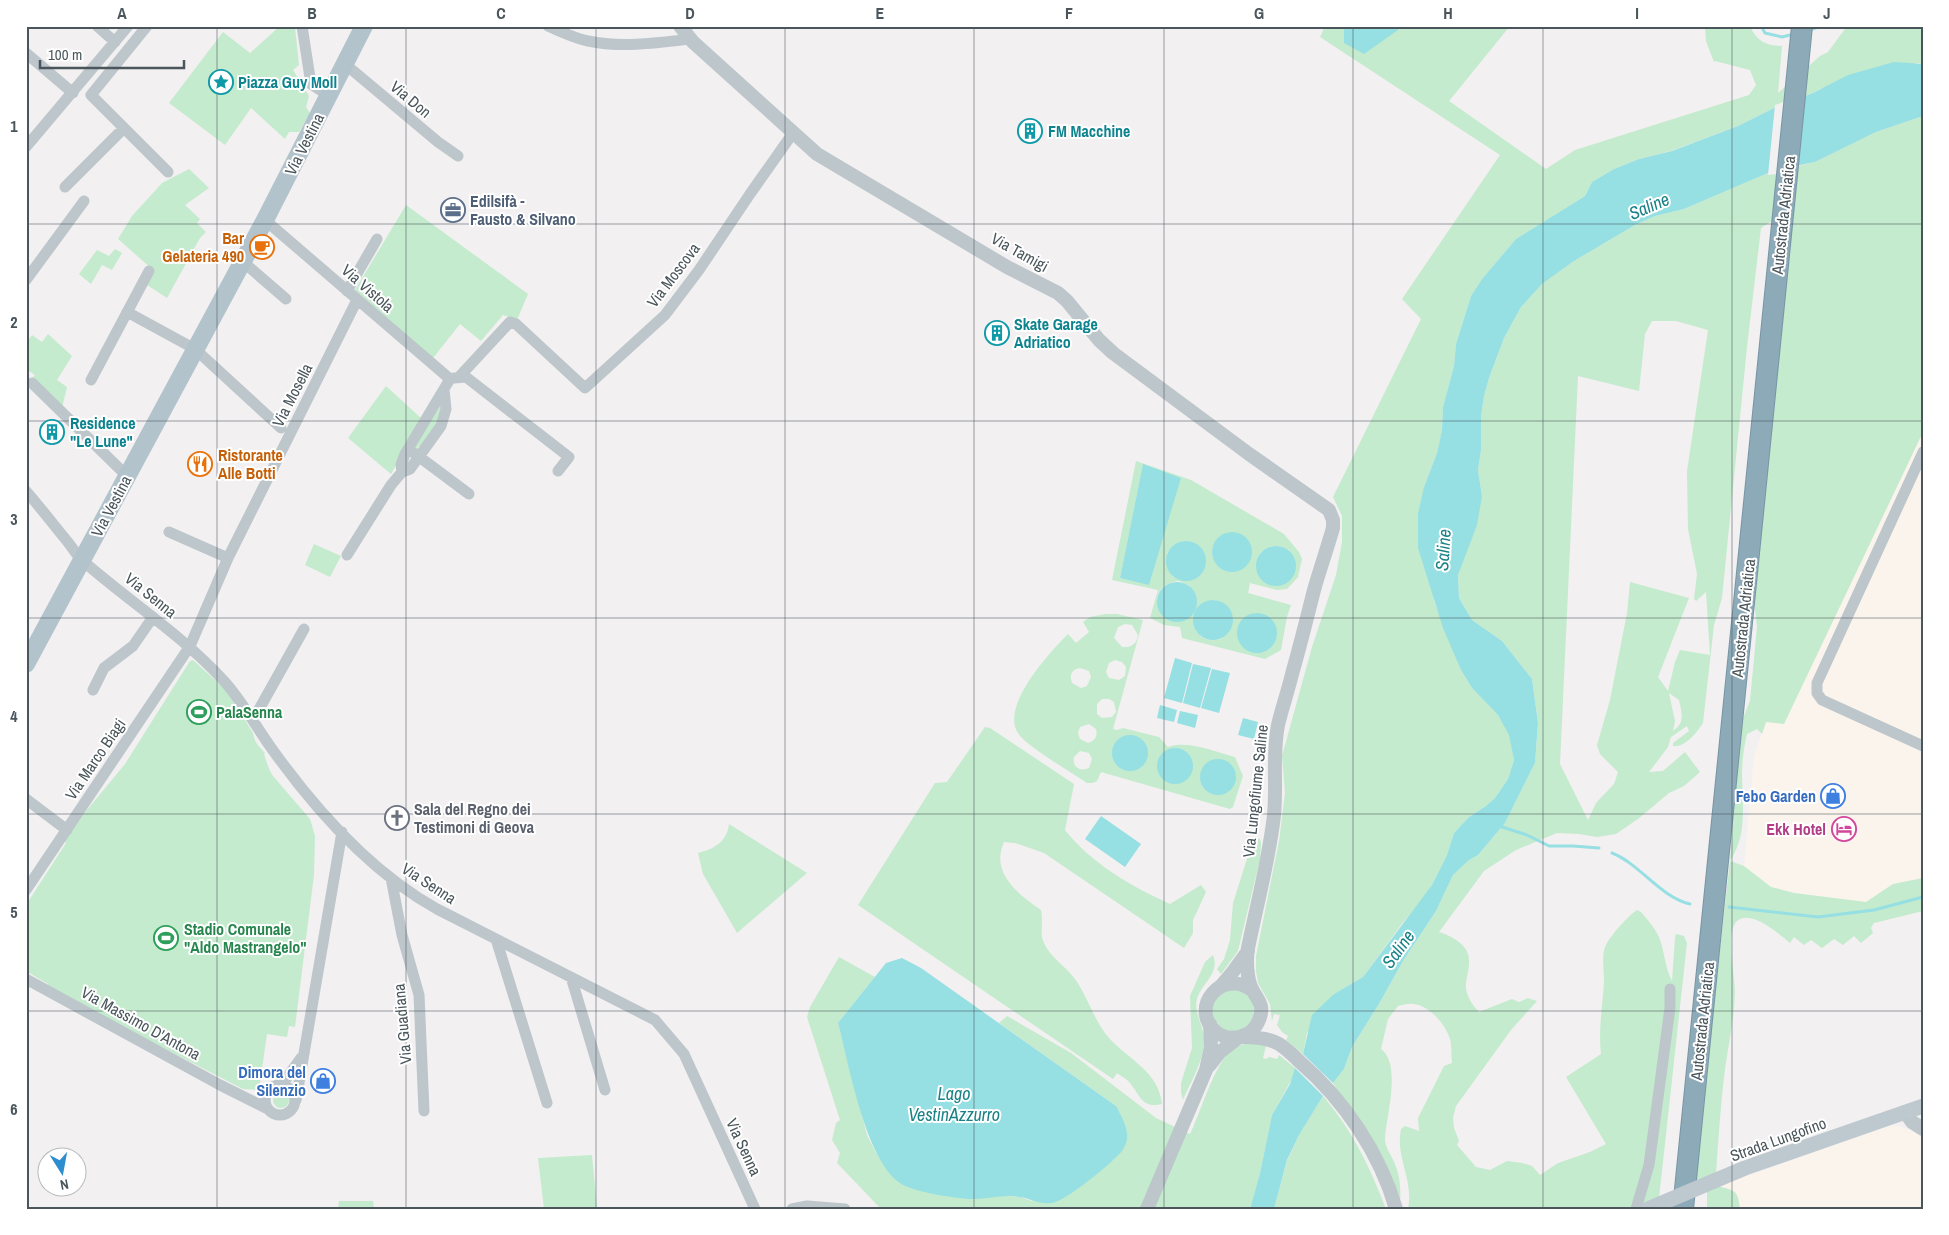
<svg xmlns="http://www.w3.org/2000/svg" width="1949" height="1235" font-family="'Archivo Narrow',sans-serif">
<rect width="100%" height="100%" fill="#f2f0f1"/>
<path fill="#faf4ec" d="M1923 432V878L1893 884 1866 902 1794 893 1771 887 1744 866 1754 756 1766 722 1784 724Z
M1892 1125 1913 1130 1923 1135V1209H1740L1738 1196 1735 1191 1718 1186Z"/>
<path fill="#c4ebcd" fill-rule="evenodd" d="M280 26 295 27 299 65 293 70 309 96 306 107 310 113 299 132H289L285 139 251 108 225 145 169 103 223 32 250 53Z
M1325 26H1344V43L1398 30 1400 26H1510L1449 101 1546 169 1575 150 1749 95 1756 85 1750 70 1715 61 1714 62 1706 41 1705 26H1750C1756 41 1767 46 1782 46L1778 93 1820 56 1828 52 1847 26H1923V64L1918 63 1820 89 1813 93 1774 108 1738 126 1671 151 1639 159 1614 169 1592 182 1585 196 1516 239 1482 279 1471 296 1456 344 1454 366 1443 407 1442 430 1437 453 1424 487 1434 601 1461 670 1472 688 1498 715 1510 735 1514 760 1508 779 1495 798 1486 806 1469 817 1454 833 1447 855 1432 885 1421 901 1401 925 1363 977 1334 994 1307 1033 1303 1054 1286 1040 1288 1036 1282 1032 1277 1025 1280 1015 1274 1014 1272 1021 1270 1004 1258 983 1256 971V956L1279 841 1285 793 1282 756 1312 647 1336 575 1342 542V516L1333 497 1421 319 1402 299 1500 155 1320 37Z
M1923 116V432L1784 724 1766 722 1762 734 1757 729 1747 734C1744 747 1742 760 1742 774 1742 804 1748 834 1730 861L1744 866 1771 887 1794 893 1866 902 1893 884 1923 878V911L1874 923 1871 928 1873 933 1861 943 1854 936 1843 945 1834 939 1822 948 1811 940 1804 945 1794 937 1790 943C1779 934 1751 909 1737 921 1725 932 1735 976 1735 992 1734 1023 1726 1055 1723 1086 1720 1115 1718 1144 1716 1173L1696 1184 1703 1100 1730 861 1739 728 1750 701 1757 627 1753 592 1791 209 1761 228 1747 347 1722 598 1714 625 1703 723C1697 732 1685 748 1673 746V743L1689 731 1687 726 1671 737 1668 747 1649 772 1663 771 1685 752 1700 772 1684 786 1669 793 1638 819 1616 834 1597 837 1579 834 1557 833 1516 850 1484 871 1439 932C1452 936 1469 945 1469 960 1470 969 1465 979 1466 988 1467 997 1473 1006 1479 1012L1512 999 1519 1002 1528 998 1537 1001 1511 1030 1456 1106 1453 1118 1454 1128 1459 1141 1457 1145 1476 1167 1490 1170 1507 1161 1522 1163 1532 1166 1540 1175 1558 1163 1590 1152 1606 1144 1566 1077 1601 1054C1598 1028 1603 1005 1604 980 1604 969 1601 955 1606 945 1611 935 1628 916 1637 910L1641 912C1647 919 1654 927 1658 935 1665 950 1664 966 1672 981L1675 938 1676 934 1684 936 1687 943 1659 1198 1631 1209H1408C1414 1179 1395 1158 1401 1129L1405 1126 1419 1131 1418 1118 1444 1066 1452 1063C1451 1055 1452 1046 1450 1039 1445 1024 1430 1006 1414 1004 1409 1003 1403 1005 1398 1006L1388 1019 1381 1049C1402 1064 1386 1117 1385 1139 1385 1148 1392 1156 1395 1164 1400 1176 1401 1190 1400 1202L1386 1163 1333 1083 1344 1069 1352 1047 1380 1002 1403 961 1436 911 1453 875 1469 860 1478 855 1505 823 1535 763 1538 723 1532 679 1502 641 1472 620 1459 598 1458 575 1482 496 1478 470 1481 450V416L1484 396 1489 378 1504 338 1521 307 1542 284 1574 261 1635 225 1655 216 1684 209 1768 173 1815 162 1876 132ZM1652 321H1676L1708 330 1687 471 1688 529 1697 574 1694 599 1696 601 1706 592 1710 655 1680 650 1675 662 1668 691 1658 677 1689 598 1630 582 1627 613 1610 700 1597 745 1600 754 1618 772 1614 784 1596 803 1588 820 1560 764 1578 376 1639 391 1645 334ZM1669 693 1679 700C1682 713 1685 723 1673 731L1675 721Z
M189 169 209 188 185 205 200 219 197 223 206 232 200 238 167 298 144 283 152 269 118 239 132 216 162 183Z
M406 205 528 294 517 320 503 315 481 341 460 324 433 358 355 290Z
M115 249 122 253 112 270 102 265 91 284 79 274 97 250 109 256Z
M48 334 72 356 57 380 67 387 62 408 32 378 35 375 26 369V343L32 335 42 342Z
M386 386 422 419 391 474 348 438Z
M443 402C444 420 429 438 416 449L414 446Z
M1136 461 1191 480 1284 534 1299 552 1302 559 1298 577 1287 589 1277 590 1250 583 1248 593 1291 605 1287 617 1281 650 1265 659 1182 638 1180 627 1164 625 1150 618 1158 590 1112 580ZM1143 465 1180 478 1149 584 1120 578ZM1221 535 1250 560C1232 590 1195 557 1221 535ZM1175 544 1203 551C1212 572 1191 588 1172 576L1167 553ZM1272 546H1278L1289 550 1291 579 1281 585 1258 558 1261 552ZM1179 581 1190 586 1192 615C1162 640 1138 585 1179 581ZM1215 600C1248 609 1230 654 1200 636L1203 603ZM1270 618C1279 629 1278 641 1268 650Z
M314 544 341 556 330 577 305 565Z
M1106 614H1117L1143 620 1113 729 1117 730 1123 728 1159 737 1168 747C1188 740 1214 752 1235 757L1243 776 1233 807 1230 809 1101 772 1097 781 1093 783H1087C1071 772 1026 746 1018 733 1000 706 1050 652 1068 634L1076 643 1089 632 1083 622 1090 617ZM1125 624 1132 625 1138 635C1137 644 1131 648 1122 647L1114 638 1118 627ZM1115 660 1122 662 1126 667 1125 676 1119 680 1109 678 1106 672 1109 663ZM1080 668 1089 671 1091 677 1087 686 1081 688 1072 683C1069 675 1072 669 1080 668ZM1102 699H1109L1114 702 1116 712 1112 717 1102 718 1097 714V704ZM1089 724 1096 729C1098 736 1095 741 1088 743L1080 739 1078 733 1080 727ZM1173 748 1179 749 1163 779C1153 767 1158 753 1173 748ZM1080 751 1089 753 1092 759 1089 768C1080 772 1072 767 1074 757ZM1216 760C1227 761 1234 767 1236 777L1211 794 1202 786 1211 761Z
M193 660 227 691 253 733C255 744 259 746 265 753L264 754C266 761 269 770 273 776L310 819 315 836 314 875 295 1027 289 1026 287 1037 267 1034 259 1090 243 1089 47 988 48 984 26 971V905L66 843 63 839 125 764 190 661Z
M985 727 990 728 1074 784 1065 830C1092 864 1131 886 1170 904L1201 885 1206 892 1193 920V933L1184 948 1044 853 1015 843 1004 842C990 873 1018 894 1041 910 1043 919 1041 929 1042 937 1046 955 1065 965 1075 979 1088 997 1094 1021 1109 1038 1129 1060 1159 1072 1162 1104 1142 1109 1140 1095 1130 1083 1127 1079 1121 1076 1117 1073L1113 1079 858 905 935 783 947 782Z
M729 824 807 873 737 933 703 874 698 853C714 849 727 842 729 824Z
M1254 837 1260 839 1261 843 1260 859 1238 951 1221 974 1217 969 1224 959 1230 940 1233 903Z
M1213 955C1220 972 1204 982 1198 996 1192 1010 1203 1024 1204 1038 1205 1059 1191 1081 1183 1100L1181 1092V1083L1192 1048 1190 996 1205 962Z
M839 957 875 977 838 1023 867 1135 876 1153 889 1172 1006 1196 1020 1197 1032 1201 1116 1106 999 1023 1007 1016 1071 1053 1156 1118 1190 1134C1200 1114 1215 1062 1232 1050 1242 1042 1255 1042 1266 1046L1263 1058 1266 1059 1269 1057 1277 1059 1279 1055 1295 1068 1294 1075 1272 1115 1260 1173 1250 1209H881L837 1163 840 1153 832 1140 836 1123 840 1120 807 1017 810 1007Z
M1212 1010a21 21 0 1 1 42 0a21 21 0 1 1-42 0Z
M273 1100a8 8 0 1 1 16 0a8 8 0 1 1-16 0Z
M1323 1096C1352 1130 1370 1167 1386 1209H1274L1287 1161 1299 1135Z
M592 1155 597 1209H544L538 1158Z
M1718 1186C1735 1191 1738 1190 1740 1209H1707V1189Z
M339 1201H373L374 1209H338Z"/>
<path fill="#96dfe3" d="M1344 26H1400L1398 30 1364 54 1344 43Z
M1894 62 1923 64V116L1876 132 1815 162 1795 166 1783 171 1768 173 1684 209 1655 216 1635 225 1574 261 1542 284 1521 307 1504 338 1489 378 1484 396 1481 416V450L1478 470 1482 496 1477 525 1458 575 1459 598 1472 620 1502 641 1532 679 1538 723 1535 763 1505 823 1478 855 1469 860 1453 875 1436 911 1403 961 1380 1002 1352 1047 1344 1069 1333 1083 1303 1054 1312 1015 1334 994 1363 977 1432 885 1447 855 1454 833 1469 817 1486 806 1495 798 1508 779 1514 760 1509 735 1498 715 1472 688 1461 670 1443 628 1418 548V514L1424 487 1437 453 1442 430 1443 407 1454 366 1456 344 1471 296 1482 279 1516 239 1585 196 1592 182 1614 169 1639 159 1672 151 1738 126 1774 108 1813 93 1848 75Z
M1143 464 1181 478 1149 585 1120 578Z
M1212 552a20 20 0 1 1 40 0a20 20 0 1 1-40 0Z
M1166 561a20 20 0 1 1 40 0a20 20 0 1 1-40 0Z
M1256 566a20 20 0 1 1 40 0a20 20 0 1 1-40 0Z
M1157 602a20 20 0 1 1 40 0a20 20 0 1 1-40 0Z
M1193 620a20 20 0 1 1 40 0a20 20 0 1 1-40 0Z
M1237 633a20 20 0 1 1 40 0a20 20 0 1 1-40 0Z
M1175 658 1192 663 1182 703 1164 698Z
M1193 664 1211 668 1200 708 1183 703Z
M1212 669 1230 673 1219 713 1201 708Z
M1160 705 1177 710 1174 722 1157 718Z
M1180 711 1198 715 1195 728 1177 723Z
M1243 718 1258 722 1254 739 1238 735Z
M1112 753a18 18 0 1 1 36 0a18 18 0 1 1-36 0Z
M1157 766a18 18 0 1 1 36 0a18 18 0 1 1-36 0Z
M1200 777a18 18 0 1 1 36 0a18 18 0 1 1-36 0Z
M1101 816 1141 844 1125 867 1085 839Z
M902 958 921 968 1116 1106C1121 1116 1128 1127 1127 1138 1127 1142 1124 1148 1122 1151 1112 1163 1066 1201 1052 1203 1040 1205 1030 1198 1019 1197 1004 1194 989 1199 973 1199 958 1199 912 1192 900 1183 865 1159 849 1064 838 1023L886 963Z
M1295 1068 1323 1096 1299 1135 1287 1160 1274 1209H1250L1260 1173 1272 1115 1290 1084Z"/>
<path fill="#f2f0f1" d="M1802 95 1783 173 1768 175 1775 105Z"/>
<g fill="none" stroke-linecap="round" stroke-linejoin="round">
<path stroke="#96dfe3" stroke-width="3" d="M1761 26 1765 33 1782 37 1794 34
M1809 30 1822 26
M1499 826 1527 835 1549 846H1573L1599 848
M1612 853C1640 864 1660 897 1690 904
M1729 907 1818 917 1874 910 1923 897"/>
<defs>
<path id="motorway" d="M1683 1209 1802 26"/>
</defs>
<use href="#motorway" stroke="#7995a5" stroke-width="22"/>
<path stroke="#bdc6cb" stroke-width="11" d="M97 26 115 42
M147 26 91 95 168 172
M302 26 311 84 329 96
M548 26C561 32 574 38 588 41 621 48 657 43 690 39
M26 53 73 93
M345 64 438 142 458 156
M26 147 128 26
M65 187 124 128
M265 220 450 379 405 454 401 465 402 472
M242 261 286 299
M26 280 84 201
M347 291 377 239
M127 312 195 349 281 428
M459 377 510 322 516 324 585 388 665 315 699 270 750 194 793 133
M454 378 466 377 569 457 558 471
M91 380 149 271
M32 383 127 476
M1923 452 1817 683V693L1822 700 1923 746
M414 453 469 494
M26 491C40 507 53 524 67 541 72 547 77 556 83 561 130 602 182 635 224 681 243 702 256 727 272 749 315 809 372 873 437 909L655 1020 684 1054 755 1209
M169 532 228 558
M347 555 391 485 402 472 410 469 441 426 446 409 444 389
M93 690 104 668 133 646 153 617
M253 720 304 629
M26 799 67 830
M391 878 402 935 419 995 424 1111
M26 890 190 646 228 558 357 300
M496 939 547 1103
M571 977 605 1090
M26 979 220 1085 268 1109
M265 1100a15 15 0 1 1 30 0a15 15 0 1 1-30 0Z
M277 1085 286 1079 301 1058
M296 1100 342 832
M792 1209 807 1206 845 1209
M1636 1209 1649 1165 1670 1008V989"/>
<path stroke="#bdc6cb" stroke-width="14" d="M680 26 693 42 817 154 1007 267 1058 293 1067 301 1099 340 1113 353 1249 454 1329 510 1333 520V528C1327 549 1320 569 1314 590 1307 618 1300 646 1292 674 1288 691 1282 708 1278 725 1272 755 1277 785 1274 815 1269 860 1257 904 1248 948 1246 960 1247 979 1252 989 1258 1001 1265 1005 1259 1020 1252 1038 1229 1043 1215 1031 1189 1007 1222 968 1252 990
M1221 986 1232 973 1248 951
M1242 1037C1254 1037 1269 1038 1279 1044 1287 1049 1294 1056 1300 1062 1344 1100 1380 1153 1396 1209
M1209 1066 1220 1052 1239 1037
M1905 1112 1912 1122 1923 1129
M1147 1209 1206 1070 1211 1047 1210 1024"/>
<path stroke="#bec9cf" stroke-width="15" d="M1714 1181 1745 1168 1923 1106"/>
<path stroke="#b3c3cc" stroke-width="18" d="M26 664 265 220 364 26"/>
<use href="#motorway" stroke="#8daab9" stroke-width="20"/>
<path stroke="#bec9cf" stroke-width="15" d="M1648 1209 1714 1181"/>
</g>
<path fill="none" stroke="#4a565b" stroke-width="1" stroke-opacity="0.55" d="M217 26V1209M406 26V1209M596 26V1209M785 26V1209M974 26V1209M1164 26V1209M1353 26V1209M1543 26V1209M1732 26V1209M26 224H1923M26 421H1923M26 618H1923M26 814H1923M26 1011H1923"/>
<defs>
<symbol id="sight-ring" viewBox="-11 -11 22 22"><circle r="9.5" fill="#fff" stroke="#0f9aa8" stroke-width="1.5"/><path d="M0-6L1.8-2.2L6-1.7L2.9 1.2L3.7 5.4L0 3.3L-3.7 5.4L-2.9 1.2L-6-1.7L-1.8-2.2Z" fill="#0f9aa8"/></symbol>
<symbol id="building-ring" viewBox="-11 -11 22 22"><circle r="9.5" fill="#fff" stroke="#0f9aa8" stroke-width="1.5"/><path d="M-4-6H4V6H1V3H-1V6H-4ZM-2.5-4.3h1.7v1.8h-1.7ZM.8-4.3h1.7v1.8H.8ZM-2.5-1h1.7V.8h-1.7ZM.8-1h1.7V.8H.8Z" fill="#0f9aa8"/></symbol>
<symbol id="office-ring" viewBox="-11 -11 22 22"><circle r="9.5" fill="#fff" stroke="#5c6f8a" stroke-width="1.5"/><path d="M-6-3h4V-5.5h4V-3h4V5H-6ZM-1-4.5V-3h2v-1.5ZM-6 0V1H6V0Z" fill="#5c6f8a"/></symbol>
<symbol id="cafe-ring" viewBox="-11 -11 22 22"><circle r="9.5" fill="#fff" stroke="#e8710a" stroke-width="1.5"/><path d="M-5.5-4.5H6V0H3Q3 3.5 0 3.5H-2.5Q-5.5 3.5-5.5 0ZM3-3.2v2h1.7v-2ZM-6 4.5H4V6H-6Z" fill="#e8710a"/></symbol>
<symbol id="restaurant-ring" viewBox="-11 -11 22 22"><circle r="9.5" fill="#fff" stroke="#e8710a" stroke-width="1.5"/><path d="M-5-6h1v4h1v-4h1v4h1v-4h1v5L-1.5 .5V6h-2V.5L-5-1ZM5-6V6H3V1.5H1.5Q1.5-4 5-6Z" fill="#e8710a"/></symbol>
<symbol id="stadium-ring" viewBox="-11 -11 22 22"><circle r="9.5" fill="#fff" stroke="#2e9e5b" stroke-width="1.5"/><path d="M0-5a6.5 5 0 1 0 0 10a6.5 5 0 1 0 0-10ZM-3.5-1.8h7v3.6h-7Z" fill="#2e9e5b"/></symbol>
<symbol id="shop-ring" viewBox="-11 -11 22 22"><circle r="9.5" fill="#fff" stroke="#3f7fe0" stroke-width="1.5"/><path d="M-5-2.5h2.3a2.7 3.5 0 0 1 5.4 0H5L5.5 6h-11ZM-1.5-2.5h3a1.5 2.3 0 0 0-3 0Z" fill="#3f7fe0"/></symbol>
<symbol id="church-ring" viewBox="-11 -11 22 22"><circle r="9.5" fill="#fff" stroke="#6b7280" stroke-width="1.5"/><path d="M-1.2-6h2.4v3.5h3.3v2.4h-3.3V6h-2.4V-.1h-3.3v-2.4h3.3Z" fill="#6b7280"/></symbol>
<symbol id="hotel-ring" viewBox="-11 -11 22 22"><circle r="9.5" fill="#fff" stroke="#d1479c" stroke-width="1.5"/><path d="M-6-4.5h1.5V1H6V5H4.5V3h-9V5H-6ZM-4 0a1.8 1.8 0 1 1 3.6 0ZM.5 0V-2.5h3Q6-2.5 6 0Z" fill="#d1479c"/></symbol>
</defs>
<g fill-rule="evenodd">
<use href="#sight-ring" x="207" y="68" width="28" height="28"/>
<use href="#building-ring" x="1016" y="117" width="28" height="28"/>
<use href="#office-ring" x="439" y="196" width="28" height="28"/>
<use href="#cafe-ring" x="248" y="233" width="28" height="28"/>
<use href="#building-ring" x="983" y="319" width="28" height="28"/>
<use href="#building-ring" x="38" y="418" width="28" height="28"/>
<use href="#restaurant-ring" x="186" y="450" width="28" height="28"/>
<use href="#stadium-ring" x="185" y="698" width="28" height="28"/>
<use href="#shop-ring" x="1819" y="782" width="28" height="28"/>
<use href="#church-ring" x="383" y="804" width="28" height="28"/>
<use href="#hotel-ring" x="1830" y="815" width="28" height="28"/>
<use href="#stadium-ring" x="152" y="924" width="28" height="28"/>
<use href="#shop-ring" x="309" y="1067" width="28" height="28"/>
</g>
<g text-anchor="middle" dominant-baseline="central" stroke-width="4" stroke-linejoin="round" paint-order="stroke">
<g font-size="16" font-weight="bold" fill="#0d838f" stroke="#fff" text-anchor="start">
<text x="238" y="82">Piazza Guy Moll</text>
<text x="1048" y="131">FM Macchine</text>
<text x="1014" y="324">Skate Garage<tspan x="1014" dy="18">Adriatico</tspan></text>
<text x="70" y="423">Residence<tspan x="70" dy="18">"Le Lune"</tspan></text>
</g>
<g font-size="16" fill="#4a565b" stroke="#fff">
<text transform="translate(411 99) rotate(40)">Via Don</text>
<text transform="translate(304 144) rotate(-63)">Via Vestina</text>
<text transform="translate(1783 215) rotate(-84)">Autostrada Adriatica</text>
<text transform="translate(1020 252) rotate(29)">Via Tamigi</text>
<text transform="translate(673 275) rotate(-53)">Via Moscova</text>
<text transform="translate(368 288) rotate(41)">Via Vistola</text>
<text transform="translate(292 395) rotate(-63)">Via Mosella</text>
<text transform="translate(111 506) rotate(-62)">Via Vestina</text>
<text transform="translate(151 595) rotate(39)">Via Senna</text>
<text transform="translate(1743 618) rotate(-84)">Autostrada Adriatica</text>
<text transform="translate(95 759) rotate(-56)">Via Marco Biagi</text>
<text transform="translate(1255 791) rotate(-84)">Via Lungofiume Saline</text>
<text transform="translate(429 883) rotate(33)">Via Senna</text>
<text transform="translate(1702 1021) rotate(-84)">Autostrada Adriatica</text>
<text transform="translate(141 1023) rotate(29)">Via Massimo D'Antona</text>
<text transform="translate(402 1024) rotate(-95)">Via Guadiana</text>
<text transform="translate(1778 1139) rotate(-20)">Strada Lungofino</text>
<text transform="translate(744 1147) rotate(65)">Via Senna</text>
</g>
<g font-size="16" font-weight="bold" fill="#4e5e75" stroke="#fff" text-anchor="start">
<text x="470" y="201">Edilsifà -<tspan x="470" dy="18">Fausto &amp; Silvano</tspan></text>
</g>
<g font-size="16" font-weight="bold" fill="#c56008" stroke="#fff" text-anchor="end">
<text x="244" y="238">Bar<tspan x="244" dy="18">Gelateria 490</tspan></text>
<text x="218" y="455" text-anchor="start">Ristorante<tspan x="218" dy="18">Alle Botti</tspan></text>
</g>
<g font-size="16" font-weight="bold" fill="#27864d" stroke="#fff" text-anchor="start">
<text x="216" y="712">PalaSenna</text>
<text x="184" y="929">Stadio Comunale<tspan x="184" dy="18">"Aldo Mastrangelo"</tspan></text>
</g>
<g font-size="16" font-weight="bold" fill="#366cbe" stroke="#fff" text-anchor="end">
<text x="1816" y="796">Febo Garden</text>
<text x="306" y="1072">Dimora del<tspan x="306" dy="18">Silenzio</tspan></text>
</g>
<g font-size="16" font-weight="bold" fill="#5b616d" stroke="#fff" text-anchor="start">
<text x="414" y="809">Sala del Regno dei<tspan x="414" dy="18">Testimoni di Geova</tspan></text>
</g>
<g font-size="16" font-weight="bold" fill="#b23c85" stroke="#fff" text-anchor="end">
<text x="1826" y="829">Ekk Hotel</text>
</g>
<g font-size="18" font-style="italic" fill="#1a8287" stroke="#fff">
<text transform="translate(1649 206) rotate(-23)">Saline</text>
<text transform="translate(1443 550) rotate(-86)">Saline</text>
<text transform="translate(1398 949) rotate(-54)">Saline</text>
<text x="954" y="1093">Lago<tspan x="954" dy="21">VestinAzzurro</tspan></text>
</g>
</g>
<rect width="1949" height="1235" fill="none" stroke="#ffffff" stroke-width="55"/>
<g transform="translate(62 1172) rotate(169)"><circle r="24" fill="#ffffff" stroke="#b7bbbd"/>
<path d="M0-4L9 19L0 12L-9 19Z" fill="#2d8ecf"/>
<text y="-8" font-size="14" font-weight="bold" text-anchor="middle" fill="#4a565b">N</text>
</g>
<path d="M40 60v8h144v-8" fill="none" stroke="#4a565b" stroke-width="2.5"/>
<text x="48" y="60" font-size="15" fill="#4a565b" stroke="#ffffff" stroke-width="4" paint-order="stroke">100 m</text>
<rect x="28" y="28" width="1894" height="1180" fill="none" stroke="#4a565b" stroke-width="2"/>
<g font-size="16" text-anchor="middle" font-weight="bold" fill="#4a565b">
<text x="122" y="19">A</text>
<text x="312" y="19">B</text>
<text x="501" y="19">C</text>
<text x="690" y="19">D</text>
<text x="880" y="19">E</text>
<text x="1069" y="19">F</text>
<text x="1259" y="19">G</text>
<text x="1448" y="19">H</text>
<text x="1637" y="19">I</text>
<text x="1827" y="19">J</text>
<text x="14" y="132">1</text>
<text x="14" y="328">2</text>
<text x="14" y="525">3</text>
<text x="14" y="722">4</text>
<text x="14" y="918">5</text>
<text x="14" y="1115">6</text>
</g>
</svg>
